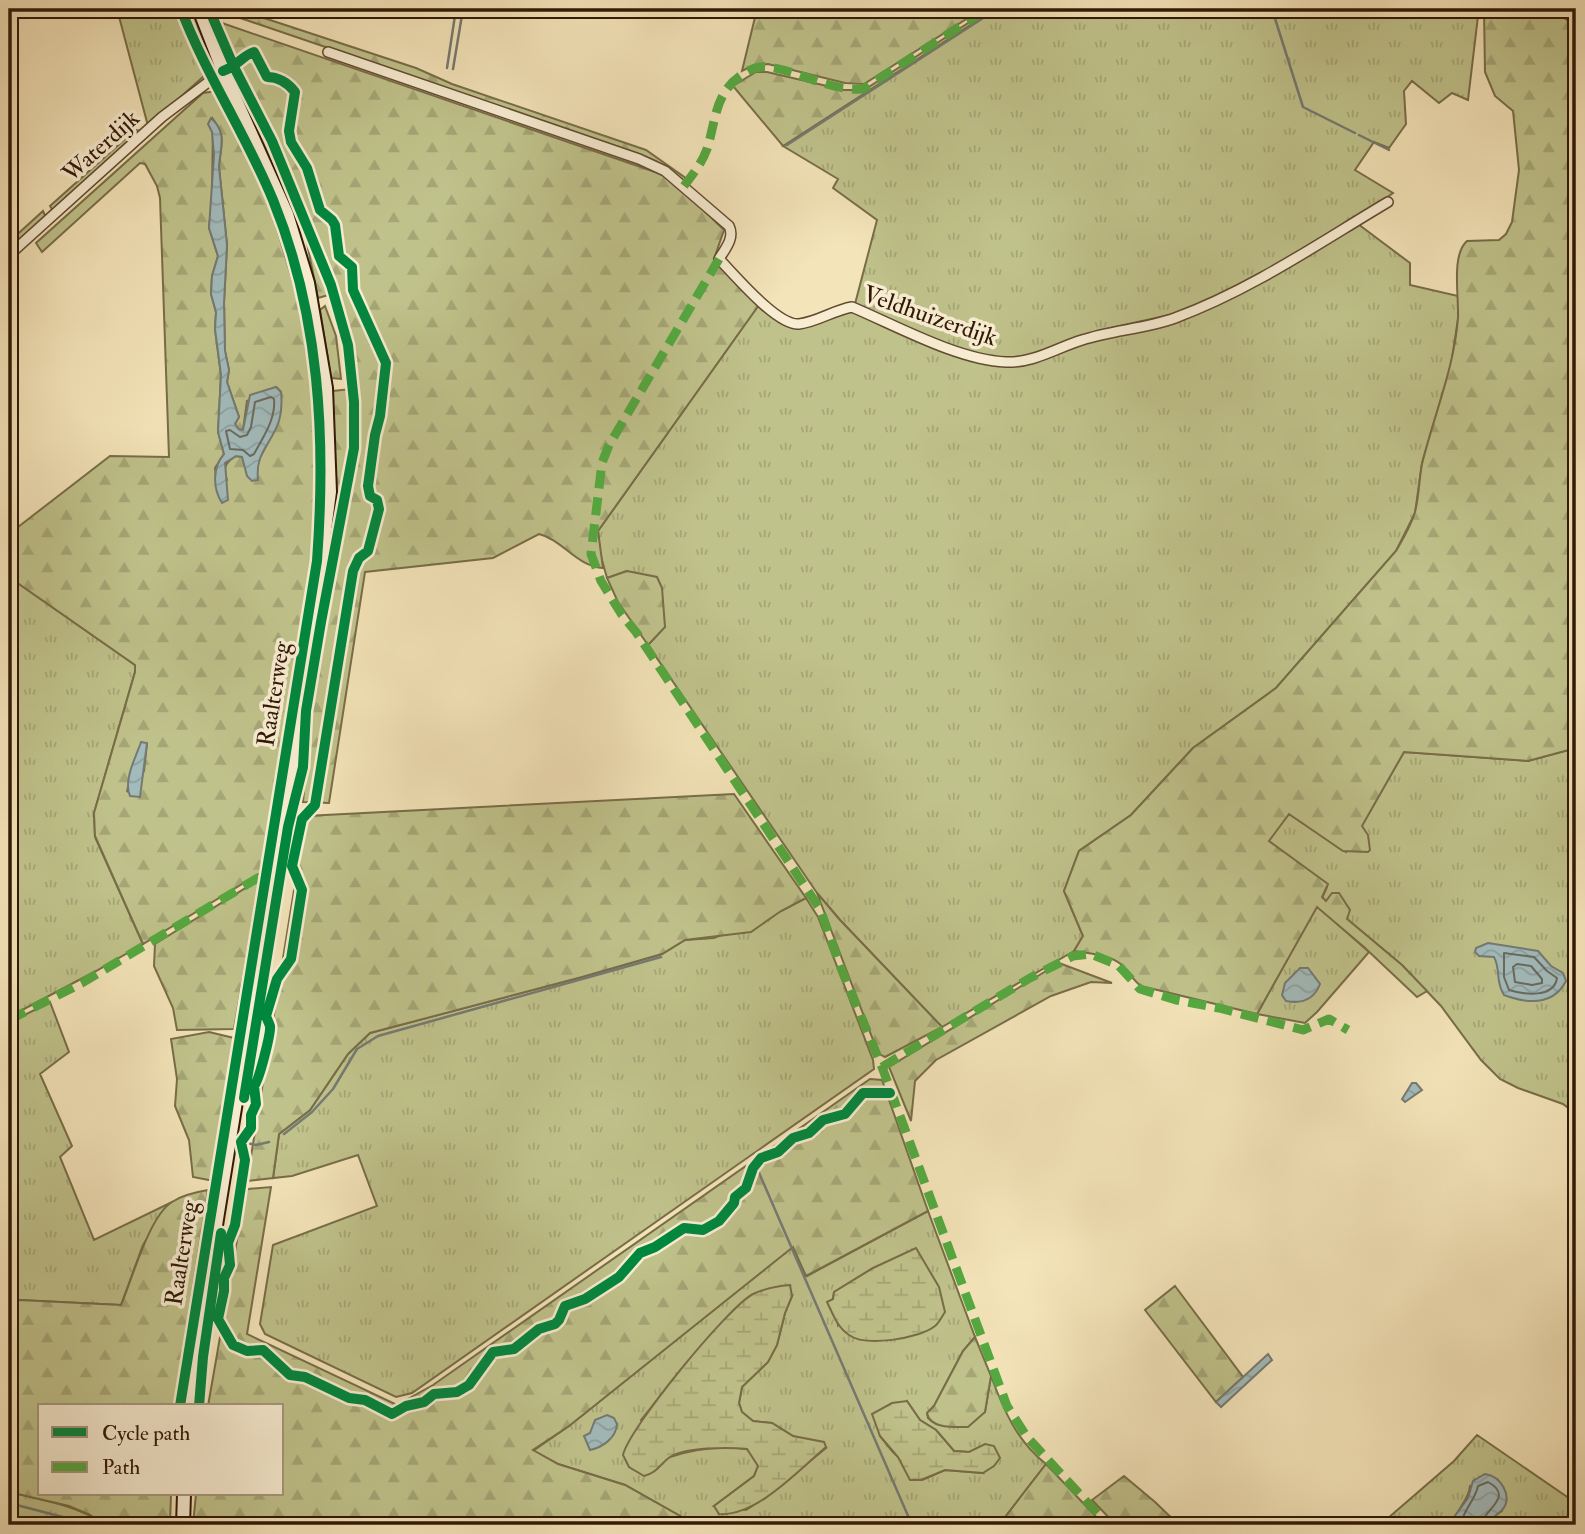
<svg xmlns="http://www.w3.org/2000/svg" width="1585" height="1534" font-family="'IM FELL Double Pica',serif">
<defs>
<pattern id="grass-tufts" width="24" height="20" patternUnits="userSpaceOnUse" patternTransform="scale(1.75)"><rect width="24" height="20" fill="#c0c28b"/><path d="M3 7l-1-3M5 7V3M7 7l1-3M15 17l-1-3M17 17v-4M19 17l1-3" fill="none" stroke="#a5a676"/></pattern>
<pattern id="forest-firs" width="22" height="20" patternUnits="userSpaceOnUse" patternTransform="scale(1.75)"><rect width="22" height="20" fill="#c0c28b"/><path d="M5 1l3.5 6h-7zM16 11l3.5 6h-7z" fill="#a5a676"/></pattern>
<pattern id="wetland-marsh" width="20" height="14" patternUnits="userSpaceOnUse" patternTransform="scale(1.75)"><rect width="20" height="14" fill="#c0c28b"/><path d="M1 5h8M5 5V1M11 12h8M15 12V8" fill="none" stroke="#a5a676"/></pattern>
<pattern id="water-waves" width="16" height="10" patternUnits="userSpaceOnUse" patternTransform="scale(1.75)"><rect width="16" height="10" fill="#a2bbbb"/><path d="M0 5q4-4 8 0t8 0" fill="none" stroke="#8ca09f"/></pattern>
</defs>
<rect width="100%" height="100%" fill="#f4e4b9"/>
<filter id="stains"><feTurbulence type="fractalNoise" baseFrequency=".00286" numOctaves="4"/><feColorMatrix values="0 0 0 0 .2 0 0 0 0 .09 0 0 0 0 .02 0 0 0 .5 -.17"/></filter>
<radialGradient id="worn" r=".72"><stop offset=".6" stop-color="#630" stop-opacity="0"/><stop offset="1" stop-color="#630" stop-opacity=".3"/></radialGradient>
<path fill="url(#grass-tufts)" stroke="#786d48" stroke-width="2" fill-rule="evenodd" d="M117 9H178L204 76 148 126Z
M187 9H193L213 67 202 53Z
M995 9H1478V16L1468 100 1452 93 1439 103 1412 81 1404 91 1406 124 1389 148 1374 142 1355 170 1393 193 1349 224 1220 296 1174 314 1106 329 1022 358 998 359 950 347 855 304 877 220 833 188 838 179 783 146Z
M230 72H234L272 146 312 240 307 243 299 215 286 200Z
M1358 224 1410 263V285L1458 296V319L1451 365 1422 463 1415 513 1396 551 1276 688 1193 748 1131 815 1079 851 1064 891 1083 936 1074 951 942 1027 840 920 817 893 648 645 665 627 627 571 607 578 600 553 598 531 761 302 789 324 851 310 962 356 1043 359 1085 343 1179 319Z
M9 577 135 665V672L94 813 95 837 143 944 96 971 9 1017Z
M1576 748V1114L1563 1104 1518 1088 1500 1079 1481 1060 1441 1006 1402 965 1322 898 1327 887 1268 841 1289 814 1346 852 1404 752 1528 761Z
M806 898 818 917 873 1060 874 1069 412 1393 396 1397 265 1334 260 1324 273 1245 377 1206 358 1155 292 1176 273 1178 279 1134 310 1110 348 1054 370 1033 582 977 662 954 685 940 714 938 781 911Z
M1317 906 1369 952 1317 1012 1305 1023 1257 1014Z
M50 1002 69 1052 40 1074 72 1146 60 1157 94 1240 170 1203 143 1245 121 1305 20 1300 9 1303V1023Z
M928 1211 975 1337 963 1351 934 1406 927 1413 928 1418C945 1435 967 1420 985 1412L991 1376C1004 1411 1017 1441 1046 1464L999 1525H696L625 1485 558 1464 533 1451 569 1426 793 1246 807 1276ZM873 1268 838 1325 833 1299 834 1292ZM792 1296 785 1313 777 1345 768 1362 742 1387 739 1403 742 1412 753 1421 772 1423 793 1436 826 1448 766 1497 746 1510 714 1506 754 1476 758 1466 755 1458 747 1449C722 1446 694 1449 670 1457L641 1420 700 1347ZM907 1401 920 1420 936 1430 954 1451 969 1452 983 1473 945 1470 922 1480 892 1451 880 1436Z
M1477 1435 1576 1503V1525H1488L1491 1518 1502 1511V1485L1497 1479 1470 1486C1469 1502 1454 1509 1455 1525H1380L1454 1461Z
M9 1492C42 1500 76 1505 105 1524L9 1525Z"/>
<path fill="url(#forest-firs)" stroke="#786d48" stroke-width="2" fill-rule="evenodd" d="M214 9H234L267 19 416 68 452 84 646 150 687 179 682 182 656 161 636 153Z
M757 9H982L864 84 845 83 768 64 754 65 742 71Z
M990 9H995L783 146 733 86 756 72H767L844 90H864Z
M1484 9H1563L1559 14 1576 27V748L1528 761 1404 752 1362 826 1368 835 1370 850 1368 852 1343 851 1289 814 1269 841 1328 884 1322 897 1326 901 1332 893H1339L1350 910 1347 919 1402 965 1427 991 1417 997 1364 947 1317 907 1257 1014 1141 986C1133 980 1129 972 1122 965 1111 955 1088 953 1074 951L1083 936 1064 891 1079 851 1131 815 1193 748 1276 688 1396 551C1403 539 1411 526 1415 512 1419 497 1419 480 1422 464 1434 415 1454 369 1458 318 1459 296 1451 255 1467 241L1499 240 1506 234 1512 222 1519 170 1513 111 1495 96 1485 72Z
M222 23 661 174 679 186 724 230 714 259 761 302 598 531 603 568C576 566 563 540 539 534L493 558 365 572 329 803 303 802 312 702 324 621 356 470 358 387 354 352 337 292 309 222 232 55Z
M216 91 245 146 268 199 298 299 311 363 315 392 317 534 272 828 262 872 143 944 95 836 94 813 135 672V665L9 577V534L110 456 169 457 160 198 157 186 145 164 140 163 42 252 36 243 203 93ZM213 119C227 138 220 146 219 167L227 245 224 303 225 351 229 370 227 382 239 417 235 424 239 430H243L247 401 276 387 281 392C283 420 269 440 256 465H245L242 457 236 456C225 462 223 468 227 480L217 487 215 468 224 454 218 432 221 375 215 329 216 312 211 294 212 276 218 256 209 228 212 200ZM147 743 144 771 127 792 132 767Z
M135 130 142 131 53 211 50 206Z
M43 211 46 218 9 251V242Z
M312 240 332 294 318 298 307 243Z
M325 306 336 336 341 379 331 378 320 310Z
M351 389 350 443 334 540 333 391Z
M627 571 657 577 662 588 665 627 648 645 618 602 607 578Z
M734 794 806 898 781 911 751 932 685 940 662 954 582 977 370 1033 348 1054 310 1110 279 1134 273 1178 247 1181 306 816Z
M260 879 234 1029 177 1030 173 1008 154 966 155 944Z
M817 893 840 920 942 1027 885 1057 878 1053Z
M1059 963 1112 983 1091 982 1051 996 936 1060 915 1081 911 1121 889 1067Z
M209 1032 234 1038 237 1040 214 1181 193 1177 189 1140 175 1106 177 1079 171 1039Z
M870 1079 882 1080 928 1211 806 1276 793 1247 569 1426 533 1450 558 1464 625 1485 696 1525H193L196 1494H282V1406H208L245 1194 248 1189 271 1187 247 1334 397 1405 433 1385Z
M208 1190 174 1406H40V1494H171L170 1525H104L90 1515 69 1506 9 1492V1303L19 1300 121 1305C132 1280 149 1216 172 1202 182 1195 196 1192 208 1190Z
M1175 1286 1243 1377 1216 1402 1145 1310Z
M975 1337 991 1376 985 1412 968 1427C954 1427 930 1429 927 1413L934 1406 963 1351Z
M1046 1464 1104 1525H999Z
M1124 1476 1155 1502 1179 1525H1116L1092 1500Z"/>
<path fill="url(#wetland-marsh)" stroke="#786d48" stroke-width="2" d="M916 1248 939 1287 945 1312C942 1316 939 1323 935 1326 919 1339 865 1347 849 1335 837 1327 833 1314 827 1302L833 1299 834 1292 873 1268Z
M790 1285 792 1296 785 1313 777 1345 768 1362 742 1387 739 1403 742 1412 753 1421 772 1423 793 1436 824 1442 826 1447C799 1470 756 1517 719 1514L714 1506 754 1476 758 1466 747 1449C729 1447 686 1447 670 1457 660 1464 657 1473 644 1476L629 1467 623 1455C629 1428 728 1307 753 1294 764 1289 778 1286 790 1285Z
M907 1401 920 1420 936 1430 954 1451 969 1452 985 1444 994 1446 1000 1458 994 1466 983 1473 945 1470 921 1480H910L898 1457 880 1436 872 1414 892 1403Z"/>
<path fill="url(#water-waves)" stroke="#757a73" stroke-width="2" d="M211 118C228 133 220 148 219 167L227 245 224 303 225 351 229 370 227 382 239 417 235 424 239 429 243 430 250 395 276 387 281 392C282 402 282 411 279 421 271 445 255 452 258 480L252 481 247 476 242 457 236 456 225 463 228 500 222 503C212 487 213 467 224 454L218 432 221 375 215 329 216 312 211 294 212 276 218 256 209 228 214 155 212 132 208 124Z
M141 742 147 743 140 797 130 796C123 780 136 757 141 742Z
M1488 943 1538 951 1551 966 1563 973 1566 981C1553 1006 1528 1004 1504 995 1495 981 1501 970 1494 957L1479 956 1475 952 1476 948Z
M1300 968H1308L1320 984C1314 1000 1302 1004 1286 1001L1282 995 1285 983Z
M1412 1083H1416L1422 1090 1405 1102 1402 1099Z
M1268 1354 1272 1360 1221 1407 1216 1402Z
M607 1415 614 1418 617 1424C616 1438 603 1447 590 1450L584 1436 590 1433 595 1420Z
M1485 1474C1500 1476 1513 1495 1503 1509 1498 1515 1491 1517 1488 1525H1455L1454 1517 1468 1498 1473 1481Z"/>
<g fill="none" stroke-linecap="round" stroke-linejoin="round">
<path stroke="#6a6a60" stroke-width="2" d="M271 397 274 399C276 419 263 437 254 454L250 456 243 450 230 449 226 431 230 430 240 437 247 435 251 427 255 402Z
M1504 953 1534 957 1547 971 1557 978C1554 998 1525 995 1509 990L1504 977Z
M1517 964 1531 966 1542 979V983L1532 985 1515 982 1513 967Z
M1461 1525C1462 1511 1475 1501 1478 1486L1488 1482C1515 1497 1484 1509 1481 1525"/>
<path stroke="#757a73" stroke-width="2.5" d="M1272 9 1303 107 1355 133
M447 68 456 9
M453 69 463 9
M1359 135 1389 150
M787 145 997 9
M284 1134 312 1112 333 1089 357 1049 378 1036 661 957
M247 1143 256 1145 269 1142
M757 1168 912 1525
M9 1503 82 1522 88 1525"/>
<defs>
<path id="street" d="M328 52 639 159 665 171 729 226C735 238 725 249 719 259 734 274 777 326 799 324 817 322 834 310 852 307 897 326 958 360 1006 362 1034 363 1056 348 1082 340 1112 330 1145 329 1175 318 1251 290 1319 243 1388 202
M9 255 162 117 223 71"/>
<path id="secondary" d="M190 1406 195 1355 309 651 330 492 326 388 308 283 287 214 223 71 199 9
M183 1525 184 1494"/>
</defs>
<use href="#street" stroke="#624b33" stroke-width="12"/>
<use href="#secondary" stroke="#311806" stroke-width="16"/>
<use href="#street" stroke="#f8edd2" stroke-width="9"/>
<use href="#secondary" stroke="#f8edd2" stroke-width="12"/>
<path stroke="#54a940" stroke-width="9" stroke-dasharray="18 9" stroke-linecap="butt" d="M684 186C693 174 702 163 707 149 717 117 714 90 748 71 754 68 761 66 768 67 800 71 829 91 863 89L987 9
M719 259 609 445 602 463 591 554 601 581 622 615 636 632 820 909 841 968 882 1067 1007 1406 1027 1437 1108 1525
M9 1020 82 983 266 873
M882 1067 1030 978 1073 956 1091 954 1118 965 1140 989 1176 1000 1219 1008 1303 1030 1329 1019 1348 1030"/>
<defs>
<path id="cycleway" d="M209 9 234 67 272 141 331 285 348 345 354 402V448L321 622 306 711 303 767 288 827 244 1098
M223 71C238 66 243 55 254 52L267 77C278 77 288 83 295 92L289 131 291 142 307 168 320 210 332 220 335 225 339 256 352 267 353 290 386 363 380 416 375 435 368 486 370 496 377 500 379 509 368 551 359 558 353 571 315 805 302 819 292 866 302 890 291 959 277 979 266 1016C267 1019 269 1023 270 1026 271 1033 259 1081 254 1086L256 1104 251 1115V1128L241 1142 245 1160 235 1225 228 1243 230 1265 224 1278V1291L218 1319 233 1345 247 1351 263 1350 290 1375 305 1377 349 1398 365 1400 392 1414 406 1406 424 1402 434 1394 457 1392 469 1385 493 1352 514 1349 539 1329 555 1324 559 1320 565 1306 585 1299 619 1277 640 1253 655 1247 684 1228 703 1230 719 1221 734 1203 735 1197 746 1188 753 1168 761 1158 778 1152 793 1138 809 1133 823 1120 845 1114 863 1093H890
M180 1406 317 561C326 438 320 316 273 200 246 134 206 75 181 9
M199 1406 203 1357 221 1233"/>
</defs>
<use href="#cycleway" stroke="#f8edd2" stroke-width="15"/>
<use href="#cycleway" stroke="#00873e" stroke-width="10"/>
</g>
<g text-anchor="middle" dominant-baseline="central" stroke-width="7" stroke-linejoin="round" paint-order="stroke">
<g font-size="24" fill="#311806" stroke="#f8edd2">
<text transform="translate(101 146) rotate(-42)">Waterdijk</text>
<text transform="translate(930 316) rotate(19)">Veldhuizerdijk</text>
<text transform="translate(274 694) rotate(-81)">Raalterweg</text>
<text transform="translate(182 1253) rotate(-81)">Raalterweg</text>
</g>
</g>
<rect width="1585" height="1534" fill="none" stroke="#f4e4b9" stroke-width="35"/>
<rect x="10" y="10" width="1564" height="1513" fill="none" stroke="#311806" stroke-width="3.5"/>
<rect x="18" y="18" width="1550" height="1499" fill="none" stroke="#311806" stroke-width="2"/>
<rect x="38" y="1404" width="245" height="91" fill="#f8edd2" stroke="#a89880" stroke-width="2"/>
<rect x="52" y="1427" width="35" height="10" fill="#00873e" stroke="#a89880" stroke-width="2"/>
<text x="102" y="1440" font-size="21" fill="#311806">Cycle path</text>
<rect x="52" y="1462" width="35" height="10" fill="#54a940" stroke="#a89880" stroke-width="2"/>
<text x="102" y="1474" font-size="21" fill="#311806">Path</text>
<rect width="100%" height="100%" filter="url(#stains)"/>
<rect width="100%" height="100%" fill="url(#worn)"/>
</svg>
